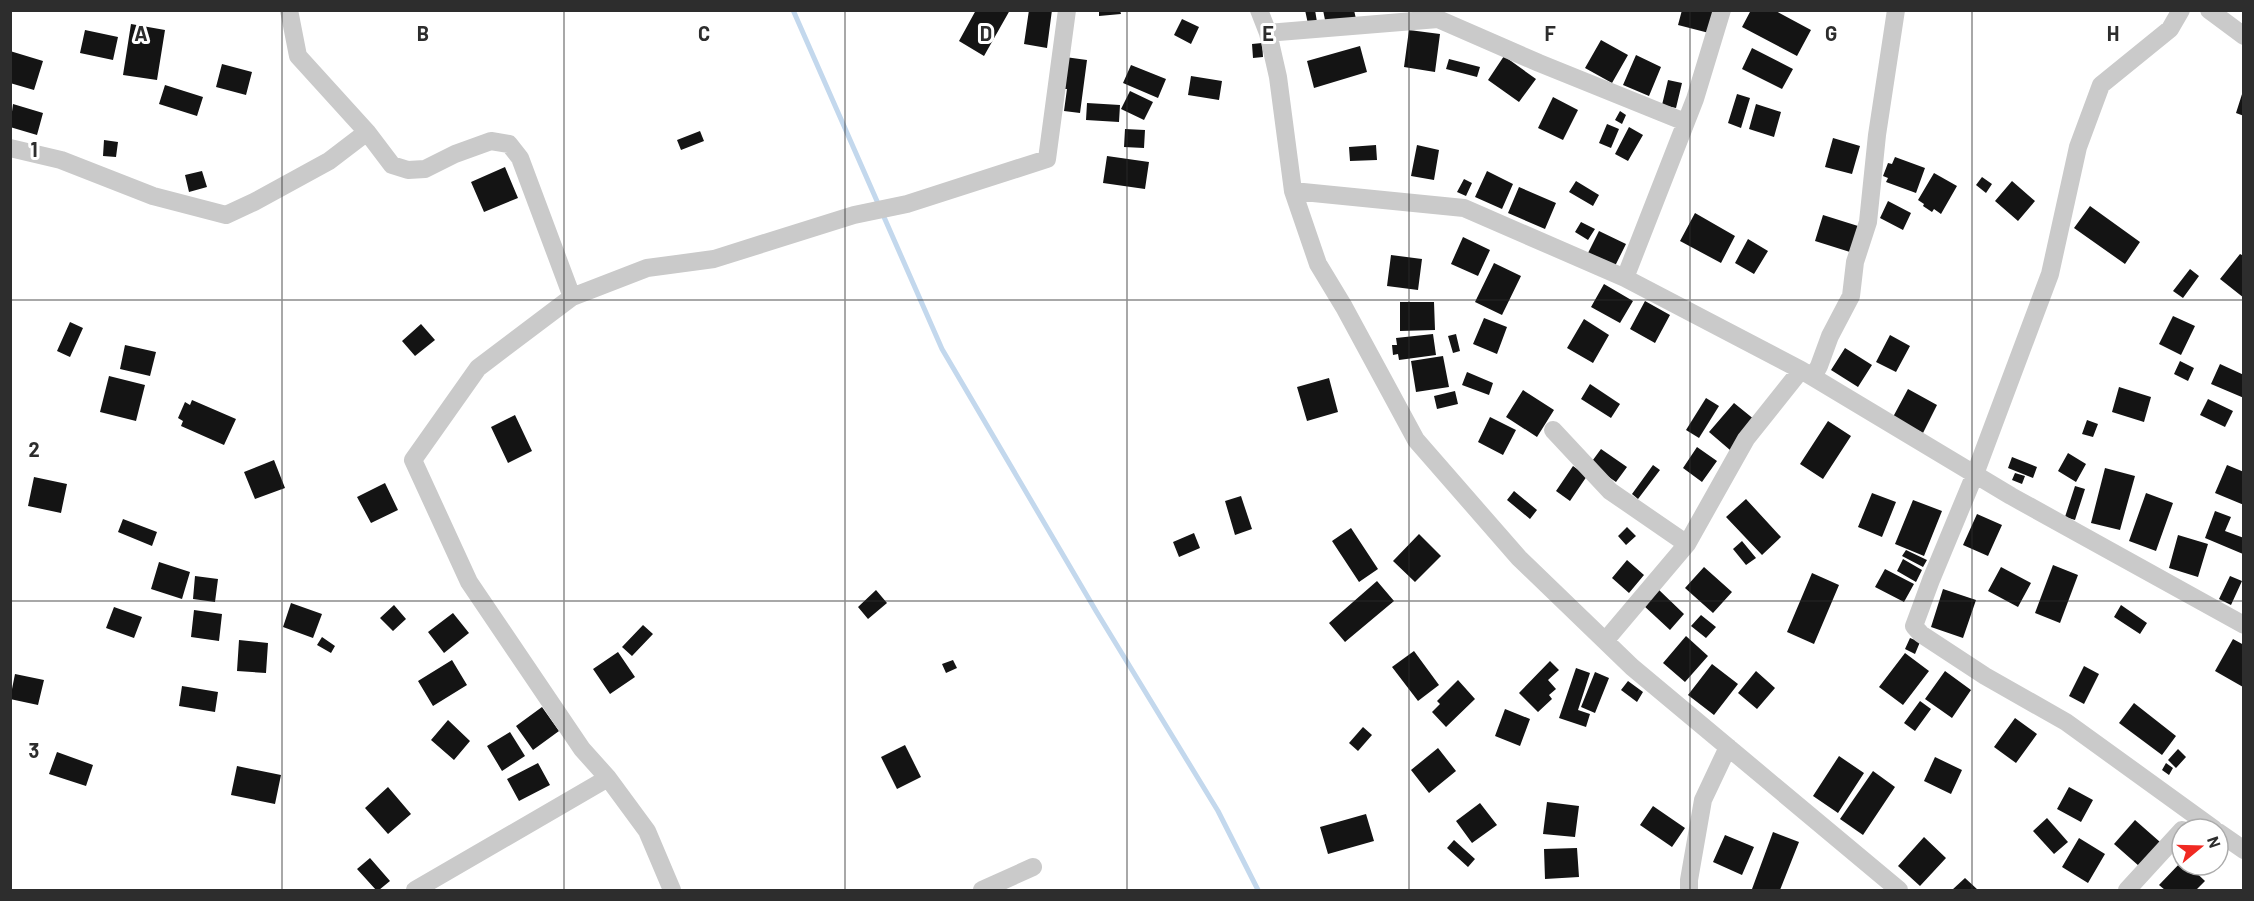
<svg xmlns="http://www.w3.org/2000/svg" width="2254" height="901" font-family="Barlow,sans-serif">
<rect width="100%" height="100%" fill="#fff"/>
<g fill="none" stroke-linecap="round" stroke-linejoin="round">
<path stroke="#c3d8ed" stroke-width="5" d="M793 10 942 349 1096 611 1218 811 1258 890"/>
</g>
<path fill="#141414" d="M976 10H1010L984 56 959 41Z
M1029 10H1052L1047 48 1024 44Z
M1099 10H1120L1121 14 1099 16Z
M1305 10H1315L1317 22 1308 24Z
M1323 10H1354L1356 19 1326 25Z
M1682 10H1714L1709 33 1678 25Z
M1751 10H1774L1811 30 1797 56 1742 27Z
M1182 19 1199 27 1191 44 1174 35Z
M131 24 165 30 157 80 123 75Z
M85 30 118 37 113 60 80 53Z
M1409 30 1440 34 1435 72 1404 67Z
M1601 40 1628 55 1612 83 1585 68Z
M1262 43 1263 57 1253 58 1252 44Z
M1360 46 1367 72 1314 88 1307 61Z
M1752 48 1793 69 1782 89 1742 69Z
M10 51 43 61 34 90 10 83Z
M1636 55 1661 67 1649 96 1623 85Z
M1504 56 1536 79 1519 102 1488 80Z
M1065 57 1087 60 1080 113 1064 111 1067 89H1061Z
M1449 59 1480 67 1477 77 1446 69Z
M222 64 252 72 246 95 216 87Z
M1131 65 1166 79 1158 98 1123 83Z
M1191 76 1222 81 1219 100 1188 95Z
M1668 80 1682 83 1676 108 1662 105Z
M165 85 203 97 197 116 159 104Z
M1130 91 1153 102 1144 120 1121 109Z
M2243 91H2244V116L2236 113Z
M1737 94 1750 98 1741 128 1728 123Z
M1553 97 1578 110 1563 140 1538 128Z
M1087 103 1120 105 1119 122 1086 120Z
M13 104 43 113 37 135 10 127Z
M1756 104 1781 112 1774 137 1749 129Z
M1620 111 1626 115 1622 124 1615 120Z
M1607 124 1619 129 1611 148 1599 143Z
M1629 127 1643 135 1628 161 1615 154Z
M1125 129 1145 130 1144 148 1124 147Z
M700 131 704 141 681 150 677 140Z
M1833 138 1860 146 1852 174 1825 167Z
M104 140 118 142 116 157 103 156Z
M1376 145 1377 160 1350 161 1349 147Z
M1417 145 1439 150 1434 180 1411 176Z
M1107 156 1149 162 1145 189 1103 183Z
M1895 157 1925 168 1916 193 1886 182 1888 178 1883 176 1888 163 1892 164Z
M505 167 518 198 484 212 471 182Z
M202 171 207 187 189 192 185 175Z
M1487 171 1513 184 1502 209 1475 197Z
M1934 173 1957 186 1941 214 1934 209 1932 212 1923 206 1924 204 1918 200Z
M1982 177 1992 184 1986 193 1976 185Z
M1464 179 1472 183 1466 196 1457 192Z
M1576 181 1599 195 1593 206 1569 192Z
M2012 181 2035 201 2018 221 1995 201Z
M1519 187 1556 203 1545 229 1508 213Z
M1888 201 1911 213 1903 230 1880 218Z
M2090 206 2140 242 2125 264 2074 228Z
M1695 213 1735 236 1721 263 1680 241Z
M1823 215 1858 226 1850 252 1815 241Z
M1581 222 1595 229 1588 240 1575 232Z
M1599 231 1626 244 1614 268 1587 255Z
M1463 237 1490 250 1478 276 1451 264Z
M1748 239 1768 251 1754 274 1735 263Z
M2240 254 2244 256V298L2220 279Z
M1391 255 1422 259 1418 290 1387 286Z
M1494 263 1521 276 1502 315 1475 302Z
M2190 269 2199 276 2183 298 2173 291Z
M1604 284 1633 301 1620 323 1591 307Z
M1645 301 1670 315 1655 343 1630 329Z
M1400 302H1434L1435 330 1400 331Z
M2173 316 2195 326 2181 355 2159 344Z
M1484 318 1507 327 1497 354 1473 344Z
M1584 319 1609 335 1593 363 1567 348Z
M70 322 83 328 70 357 57 351Z
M421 324 435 340 415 356 402 341Z
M1433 334 1436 355 1399 360 1398 354 1393 355 1392 345H1397L1396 338Z
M1456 334 1460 351 1453 353 1448 336Z
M1890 335 1910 346 1896 372 1876 362Z
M125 345 156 352 150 376 120 369Z
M1845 348 1872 365 1858 387 1831 370Z
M1443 356 1449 387 1416 392 1411 361Z
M2180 361 2194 368 2188 381 2174 374Z
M2220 364 2244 375V398L2211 384Z
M1467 372 1493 383 1489 395 1462 385Z
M109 376 145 385 136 421 100 412Z
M1329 378 1338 412 1307 421 1297 387Z
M1590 384 1620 404 1611 418 1581 399Z
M2119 387 2151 397 2144 422 2112 412Z
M1908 389 1937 405 1923 433 1893 417Z
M1523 390 1554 410 1537 437 1506 417Z
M1455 391 1458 404 1437 409 1434 396Z
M1706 398 1719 406 1699 438 1686 430Z
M2208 399 2233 411 2225 427 2200 415Z
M192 400 236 419 224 445 181 426 183 421 178 418 185 402 190 405Z
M1734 403 1755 420 1730 450 1709 432Z
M515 415 532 451 508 463 491 427Z
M1490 417 1516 430 1503 455 1478 442Z
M2087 420 2098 424 2093 437 2082 434Z
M1828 421 1851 436 1823 479 1800 464Z
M1697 447 1717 461 1702 482 1683 468Z
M1601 449 1627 467 1616 482 1590 464Z
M2068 453 2086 464 2076 482 2058 471Z
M2012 457 2037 467 2033 478 2008 468Z
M274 460 285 488 255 499 244 472Z
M1653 465 1660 470 1638 499 1632 494Z
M2227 465 2244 472V505L2215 493Z
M1573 466 1587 476 1570 501 1556 491Z
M2105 468 2135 476 2120 530 2091 523Z
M2015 473 2025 476 2022 484 2012 480Z
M34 477 67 484 61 513 28 506Z
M385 483 398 510 371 523 357 497Z
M2075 486 2085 489 2075 520 2065 517Z
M1514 491 1537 510 1530 519 1507 500Z
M1872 493 1896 502 1882 537 1858 527Z
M2146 493 2173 503 2156 551 2129 541Z
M1241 496 1252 529 1235 535 1225 501Z
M1746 499 1781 537 1762 555 1726 517Z
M1913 500 1942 511 1924 556 1895 544Z
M2215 511 2231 517 2225 531 2244 538 2243 554 2205 538Z
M1977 514 2002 525 1988 556 1963 545Z
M123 519 157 532 152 546 118 532Z
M1627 527 1636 536 1626 545 1618 536Z
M1351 528 1378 569 1359 582 1332 541Z
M1194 533 1200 548 1179 557 1173 542Z
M1419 534 1441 556 1415 582 1393 561Z
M2178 535 2208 544 2198 577 2169 568Z
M1742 541 1756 558 1746 565 1733 549Z
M1906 550 1927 560 1923 567 1902 556Z
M1903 559 1922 570 1916 582 1897 571Z
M1627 560 1644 575 1629 593 1612 578Z
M159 562 190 572 182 599 151 589Z
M2053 565 2078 575 2060 623 2035 613Z
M1704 567 1732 592 1713 613 1685 588Z
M2001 567 2031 583 2018 607 1988 591Z
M1885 569 1914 584 1904 602 1875 587Z
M1812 573 1839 585 1814 644 1787 632Z
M195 576 218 579 215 602 193 599Z
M2230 576 2242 581 2231 605 2219 599Z
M1377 581 1394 601 1345 642 1329 623Z
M1658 589 1684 614 1670 630 1643 605Z
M1943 589 1976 600 1963 638 1931 627Z
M876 590 887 603 868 619 858 607Z
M291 603 322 614 313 638 283 627Z
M394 605 406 619 393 631 380 618Z
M2121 605 2147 623 2140 634 2114 617Z
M114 607 142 617 134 638 106 628Z
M194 610 222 614 219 641 191 637Z
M453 613 469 633 444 653 428 632Z
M1701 615 1716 627 1706 638 1691 626Z
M643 625 653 634 632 656 622 647Z
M1686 636 1708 656 1685 682 1663 663Z
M322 637 335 646 331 653 317 645Z
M1910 638 1920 642 1915 654 1905 649Z
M2233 639 2244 645 2243 687 2215 671Z
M239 640 268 643 266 673 237 671Z
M1414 651 1439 685 1418 701 1392 667Z
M618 652 635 677 610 694 593 669Z
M1905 653 1929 671 1903 705 1879 687Z
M452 660 467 685 433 706 418 681Z
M953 660 957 668 946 673 942 664Z
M1550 661 1559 670 1548 680 1556 689 1549 695 1552 699 1538 712 1519 693Z
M1712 664 1738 684 1714 715 1688 695Z
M2084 666 2099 674 2084 704 2069 696Z
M1576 668 1590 673 1578 710 1590 714 1586 727 1559 718Z
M1756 671 1775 688 1757 709 1738 693Z
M1945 671 1971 690 1952 718 1925 699Z
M1595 672 1609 678 1595 713 1581 707Z
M15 674 44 680 38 705 10 699Z
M1458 680 1475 699 1446 727 1432 712 1440 704 1437 701Z
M1628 681 1643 692 1637 702 1621 690Z
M182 686 218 692 215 712 179 706Z
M1920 701 1931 709 1915 731 1904 723Z
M2134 703 2176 736 2162 755 2119 723Z
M542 707 559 731 533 750 516 726Z
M1505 709 1530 719 1520 746 1495 736Z
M2015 718 2037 734 2016 763 1994 747Z
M448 720 470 741 454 760 431 740Z
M1363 727 1372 735 1358 751 1349 743Z
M510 732 525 756 502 771 487 746Z
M905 745 921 777 897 789 881 757Z
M1438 748 1456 771 1429 793 1411 770Z
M2178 749 2186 757 2176 768 2168 760Z
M57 752 93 765 86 786 49 774Z
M1839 756 1864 773 1838 813 1813 796Z
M1935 757 1962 770 1951 794 1924 781Z
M538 763 550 785 519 801 507 779Z
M2166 763 2173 768 2169 775 2162 770Z
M237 766 281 775 275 804 231 795Z
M1873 771 1895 787 1863 835 1840 819Z
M388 787 411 814 388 834 365 808Z
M2069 787 2093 800 2081 822 2057 809Z
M1547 802 1579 806 1575 837 1543 834Z
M1480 803 1497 825 1472 843 1456 821Z
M1653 806 1685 828 1672 847 1640 825Z
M1366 814 1374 841 1328 854 1320 827Z
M2047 818 2068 842 2054 854 2033 831Z
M2135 820 2160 842 2139 866 2114 844Z
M1773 832 1799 842 1780 890H1756L1752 889Z
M1725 835 1754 847 1742 875 1713 862Z
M1924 837 1946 858 1920 886 1898 866Z
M2079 838 2105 854 2088 883 2062 867Z
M1454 840 1475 859 1468 867 1447 848Z
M1577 848 1579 877 1545 879 1544 849Z
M370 858 390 881 379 890H376L357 869Z
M2182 861V865H2188L2205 881 2196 890H2165L2159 885Z
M1965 878 1978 890H1952Z"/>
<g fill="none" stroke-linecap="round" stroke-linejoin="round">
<path stroke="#cacaca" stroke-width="18" d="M289 10 298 56 367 132 392 165 408 170 425 169 455 154 491 141 509 144 520 158 572 297 478 368 413 460 469 582 582 749 608 778 647 831 672 890
M1259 10 1268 33 1278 77 1293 191 1318 264 1344 307 1416 440 1519 558 1632 667 1899 890
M2181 10 2170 29 2101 85 2078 147 2050 274 1975 474 1931 580 1914 626 1921 634 1985 676 2066 722 2214 829
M2209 10 2244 36
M1268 33 1438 19 1539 63 1685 122
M10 148 61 160 153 196 226 215 254 202 329 161 367 132
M1293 191 1464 208 1625 278 1801 370 2011 496 2244 625
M1625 278 1695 99 1722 10
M572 297 647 268 714 259 854 215 907 204 1047 159 1067 10
M1813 377 1819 366 1830 336 1851 296 1855 262 1868 222 1877 135 1896 10
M1553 430 1610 491 1687 544
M1605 641 1687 544 1746 439 1801 370
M2218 832 2244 850
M415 890 608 778
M982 890 1033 867
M1689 890V880L1703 800 1728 747
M2127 890 2182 830"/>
</g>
<path fill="none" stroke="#2d2d2d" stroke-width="1.5" stroke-opacity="0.55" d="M282 10V890M564 10V890M845 10V890M1127 10V890M1409 10V890M1690 10V890M1972 10V890M10 300H2244M10 601H2244"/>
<g font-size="20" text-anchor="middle" font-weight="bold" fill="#2d2d2d" stroke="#fff" stroke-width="6" stroke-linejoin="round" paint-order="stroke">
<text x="141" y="41">A</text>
<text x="423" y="41">B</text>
<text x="704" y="41">C</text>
<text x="986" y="41">D</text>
<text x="1268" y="41">E</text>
<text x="1550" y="41">F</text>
<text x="1831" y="41">G</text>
<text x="2113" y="41">H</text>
<text x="34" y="157">1</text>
<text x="34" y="457">2</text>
<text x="34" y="758">3</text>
</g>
<rect width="2254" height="901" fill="none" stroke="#2d2d2d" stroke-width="24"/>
<g transform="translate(2200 847) rotate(71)"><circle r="28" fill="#ffffff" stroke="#ababab" stroke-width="1.5"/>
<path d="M0-4.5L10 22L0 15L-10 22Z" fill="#f02922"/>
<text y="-9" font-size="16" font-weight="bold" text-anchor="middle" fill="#2d2d2d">N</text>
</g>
</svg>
